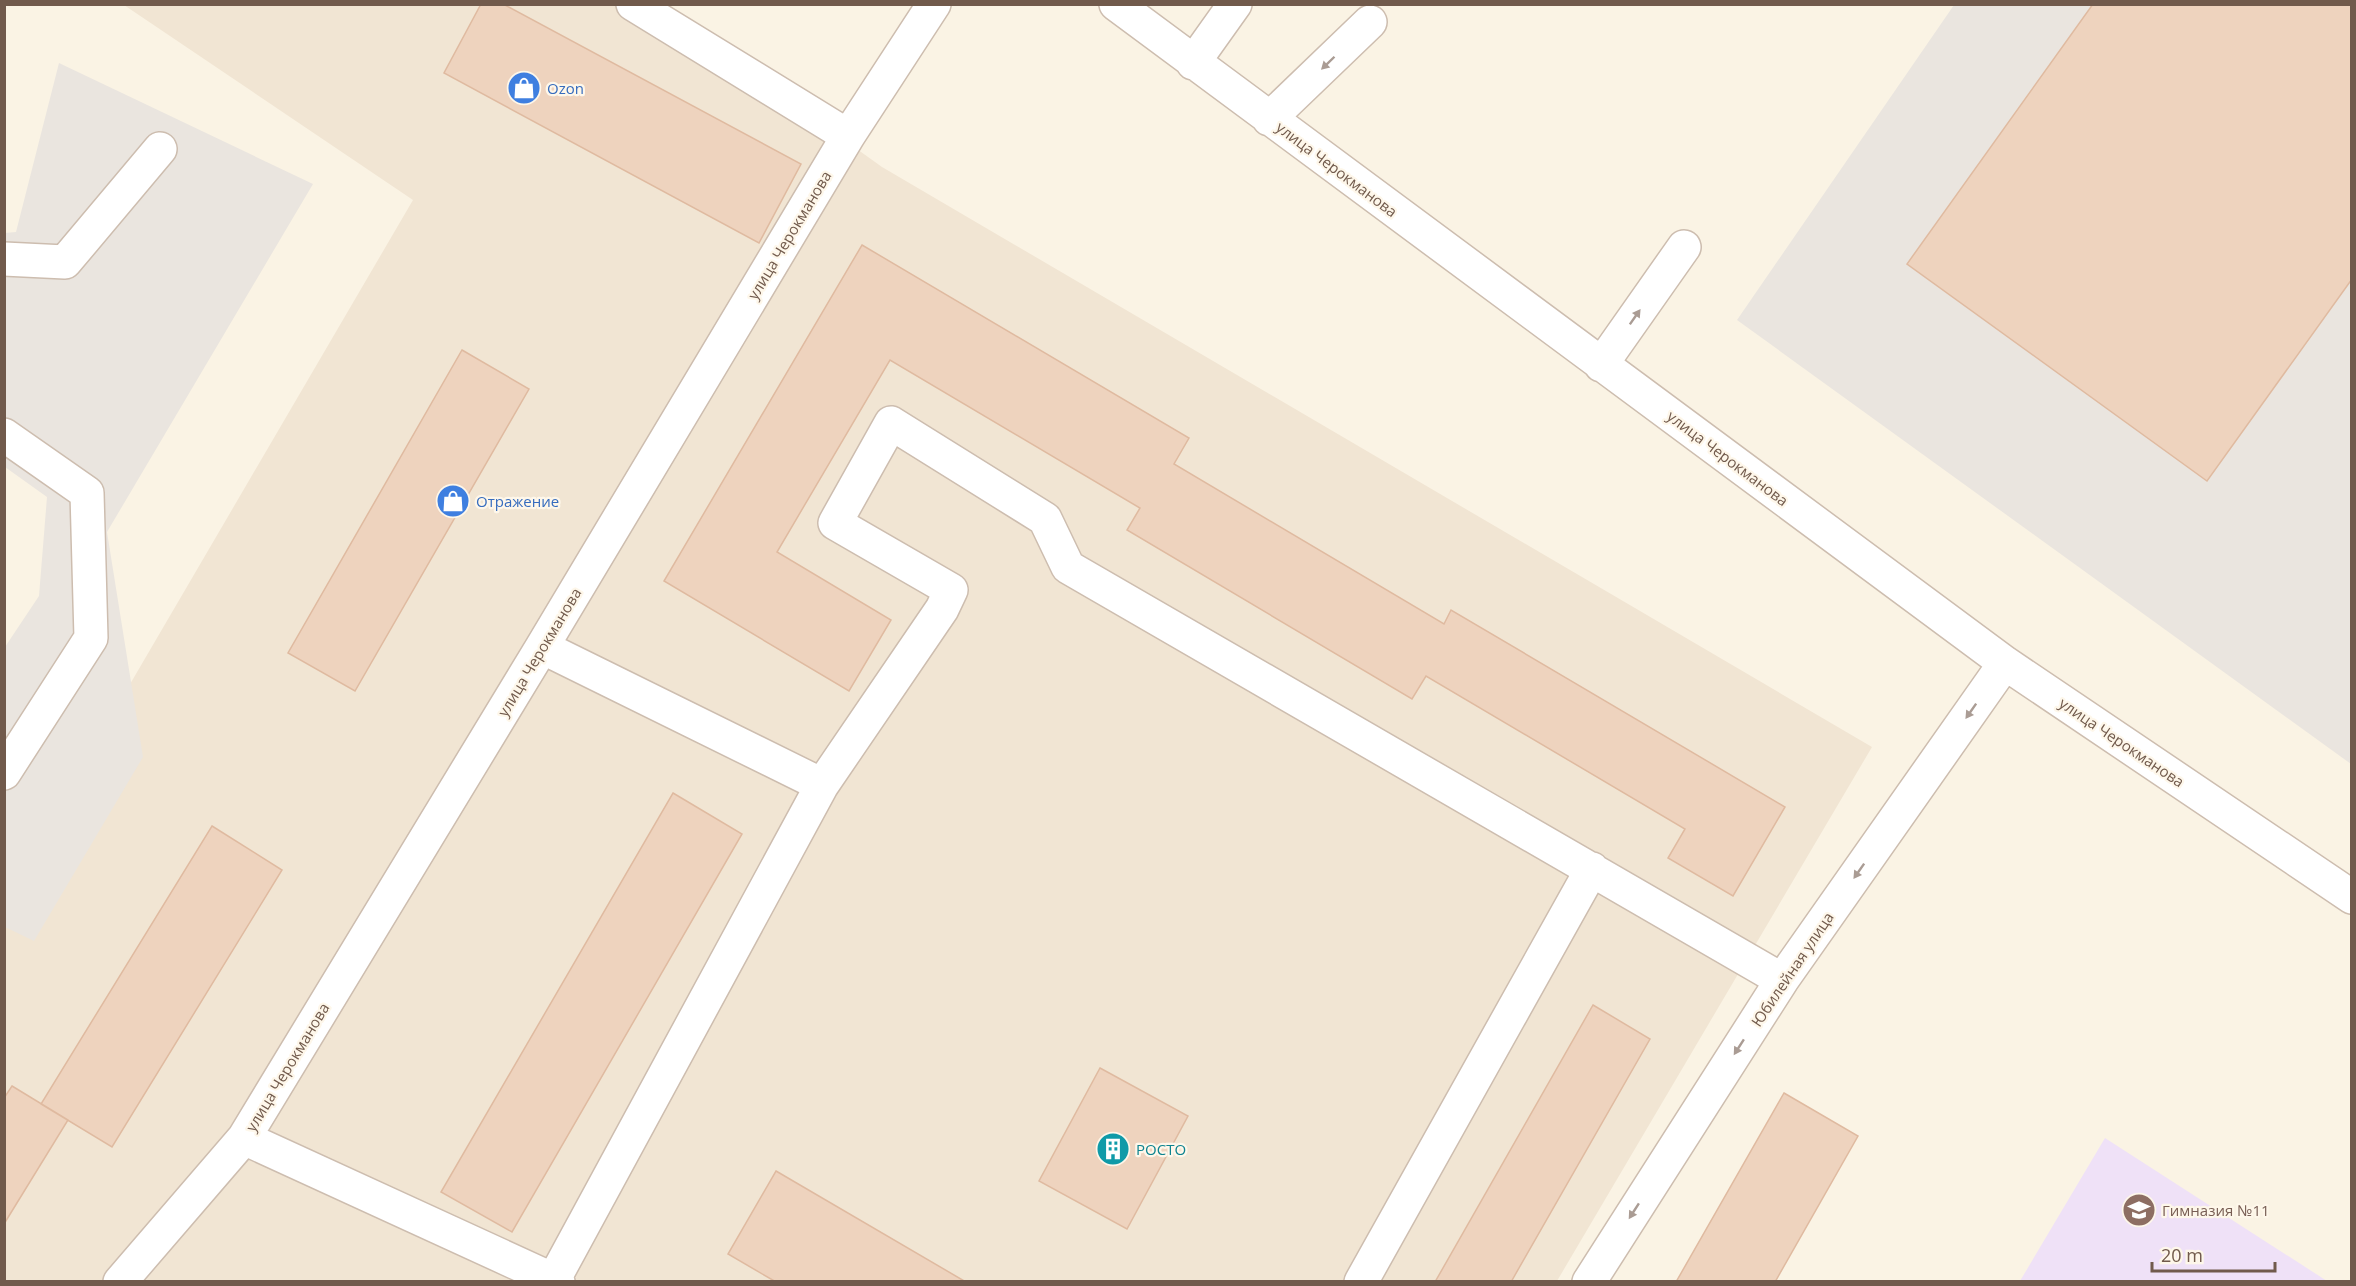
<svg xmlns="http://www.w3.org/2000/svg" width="2356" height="1286" font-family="'Open Sans',sans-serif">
<rect width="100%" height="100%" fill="#faf3e4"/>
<path fill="#f1e5d3" d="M124 5H656L882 167 1872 747 1557 1281 5 1282V898L413 200Z"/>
<path fill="#eae5df" d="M1954 5H2351V764L1737 320Z
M59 63 313 184 107 532 143 757 34 941 5 927V647L39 596 47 497 5 467V233L16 232Z"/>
<path fill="#efe1f7" d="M2105 1138 2327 1281H2020Z"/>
<path fill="#eed3be" stroke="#dfbaa0" stroke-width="1.5" d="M481 4H503L801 164 759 243 444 73Z
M2093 4H2352V279L2207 481 1907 264Z
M862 245 1189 438 1174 464 1444 624 1451 610 1785 807 1733 896 1668 858 1685 829 1426 676 1412 699 1127 530 1140 508 890 360 777 552 891 620 849 691 664 581Z
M462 350 529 389 355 691 288 653Z
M673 793 742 834 512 1232 441 1192Z
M212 826 282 870 112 1147 41 1104Z
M1593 1005 1650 1039 1511 1282H1435Z
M1100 1068 1188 1116 1127 1229 1039 1181Z
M12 1086 68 1120 4 1224V1098Z
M1784 1093 1858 1136 1775 1282H1676Z
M776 1171 966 1282H776L728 1254Z"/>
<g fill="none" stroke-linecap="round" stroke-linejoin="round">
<defs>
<path id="minor" d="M633 4 848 136
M1116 4 2005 663 2352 897
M1193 63 1235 4
M1269 119 1370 22
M4 259 65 262 160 149
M1601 365 1684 247
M4 435 87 493 91 638 4 773
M542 647 822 785 554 1279
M822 785 942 609 951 590 835 523 891 423 1045 519 1068 567 1782 980
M244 1138 558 1282
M120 1282 244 1138 542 647 848 136 934 4
M1361 1282 1592 869
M1589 1282 1782 980 2005 663"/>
</defs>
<use href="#minor" stroke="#cdbdaf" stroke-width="36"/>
<use href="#minor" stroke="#fff" stroke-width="33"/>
</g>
<defs><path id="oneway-solid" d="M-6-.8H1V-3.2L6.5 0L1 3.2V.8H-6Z" transform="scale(1.5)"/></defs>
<g fill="#aa9c94">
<use href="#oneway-solid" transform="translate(1328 63) rotate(136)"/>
<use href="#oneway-solid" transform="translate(1635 317) rotate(-55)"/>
<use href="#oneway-solid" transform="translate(1971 711) rotate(125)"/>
<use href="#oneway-solid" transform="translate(1859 871) rotate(125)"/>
<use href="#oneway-solid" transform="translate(1739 1047) rotate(123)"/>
<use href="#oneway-solid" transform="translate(1634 1211) rotate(123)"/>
</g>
<defs>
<symbol id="shop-disc" viewBox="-11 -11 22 22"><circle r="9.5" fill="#3f7fe0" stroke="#fef7ea"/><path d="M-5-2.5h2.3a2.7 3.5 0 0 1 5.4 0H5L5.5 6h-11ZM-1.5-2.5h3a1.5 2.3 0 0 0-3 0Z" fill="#fff"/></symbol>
<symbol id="building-disc" viewBox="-11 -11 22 22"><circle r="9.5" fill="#0f9aa8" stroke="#fef7ea"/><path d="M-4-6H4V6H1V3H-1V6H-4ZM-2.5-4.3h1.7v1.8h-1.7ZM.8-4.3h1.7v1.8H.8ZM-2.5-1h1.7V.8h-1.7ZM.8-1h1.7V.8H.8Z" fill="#fff"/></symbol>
<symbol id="school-disc" viewBox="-11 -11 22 22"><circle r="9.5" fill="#8d6e63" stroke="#fef7ea"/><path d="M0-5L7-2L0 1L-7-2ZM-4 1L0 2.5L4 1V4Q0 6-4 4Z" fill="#fff"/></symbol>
</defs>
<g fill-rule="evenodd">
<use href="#shop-disc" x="505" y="69" width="38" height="38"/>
<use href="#shop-disc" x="434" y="482" width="38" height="38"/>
<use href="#building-disc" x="1094" y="1130" width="38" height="38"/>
<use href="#school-disc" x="2120" y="1191" width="38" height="38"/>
</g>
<g text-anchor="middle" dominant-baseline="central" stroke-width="4.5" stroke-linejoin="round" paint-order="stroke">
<g font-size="15" fill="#366cbe" stroke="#fef7ea" text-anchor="start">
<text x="547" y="88">Ozon</text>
<text x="476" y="501">Отражение</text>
</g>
<g font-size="15" fill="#715a4c" stroke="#fef7ea">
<text transform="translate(1337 169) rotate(37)">улица Черокманова</text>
<text transform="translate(789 235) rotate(-59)">улица Черокманова</text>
<text transform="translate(1728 458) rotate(37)">улица Черокманова</text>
<text transform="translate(539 652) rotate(-59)">улица Черокманова</text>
<text transform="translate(2122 742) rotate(34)">улица Черокманова</text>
<text transform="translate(1792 969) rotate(-56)">Юбилейная улица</text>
<text transform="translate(287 1067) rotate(-59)">улица Черокманова</text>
</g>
<g font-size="15" fill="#0d838f" stroke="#fef7ea" text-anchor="start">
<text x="1136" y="1149">РОСТО</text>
</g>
<g font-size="15" fill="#785e54" stroke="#fef7ea" text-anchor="start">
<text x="2162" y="1210">Гимназия №11</text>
</g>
</g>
<rect width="2356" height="1286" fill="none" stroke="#715a4c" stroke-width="12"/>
<path d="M2152 1262v9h123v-9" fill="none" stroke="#715a4c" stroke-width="3"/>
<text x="2161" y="1262" font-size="18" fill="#715a4c" stroke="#fef7ea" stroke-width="4.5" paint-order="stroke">20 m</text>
</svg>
